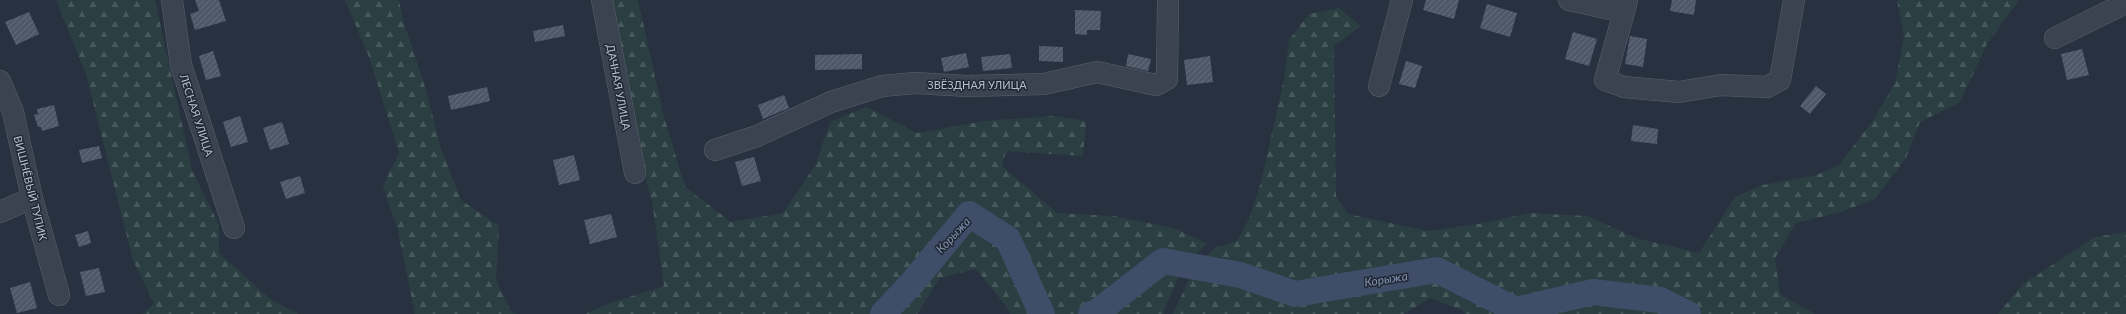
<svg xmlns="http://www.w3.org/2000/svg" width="2126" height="314" font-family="Lato,sans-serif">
<defs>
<pattern id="forest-firs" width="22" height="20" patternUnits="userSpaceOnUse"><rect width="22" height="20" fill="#2b3f42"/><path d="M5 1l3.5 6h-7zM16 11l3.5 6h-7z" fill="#48595c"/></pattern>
<pattern id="building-hatch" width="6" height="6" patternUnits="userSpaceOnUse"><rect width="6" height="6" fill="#4e5869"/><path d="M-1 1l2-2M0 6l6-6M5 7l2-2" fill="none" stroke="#656e7d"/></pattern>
</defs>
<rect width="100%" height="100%" fill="#283140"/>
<path fill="url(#forest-firs)" d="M56 0H155L192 170 219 225V253L269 298 298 314H143L154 303 133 260 86 74Z
M345 0H399L403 20 426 90 441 149 461 200 499 226 496 280 512 313 518 314H415L398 231 383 186 399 153 369 57Z
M603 0H638L663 113 685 187 731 222 783 213 816 164 830 122 866 107 917 133 984 121 1055 116 1086 121 1083 156 1006 151 1002 166 1057 213 1114 216 1174 228 1207 244 1184 265 1164 310V314H1010L1006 306 976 269 940 278 917 314H585L610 303 664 286 652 201 633 136Z
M1897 0H2019L1987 44 1960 102 1920 122 1906 158 1875 199 1841 212 1796 223 1775 258 1780 294 1815 314H1465L1462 310 1430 298 1404 314H1173L1195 266 1216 247 1236 242 1249 219 1261 182 1284 79 1289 40 1309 14 1339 8 1361 26 1334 46 1336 196 1348 214 1428 231 1478 224 1530 213 1587 216 1636 238 1699 253 1735 197 1762 185 1816 175 1838 166 1872 122 1895 83 1904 37Z
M2126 232V314H1998L2023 284 2095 237Z"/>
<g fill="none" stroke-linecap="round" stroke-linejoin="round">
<path stroke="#3f4d68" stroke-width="26" d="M883 314 912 283 969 214 1008 239 1042 314
M1091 314 1097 312 1163 261 1240 275 1295 294 1437 270 1516 310 1593 292 1660 300 1688 314"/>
</g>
<path fill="url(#building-hatch)" d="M195 0H219L226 21 195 30 190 14 199 11Z
M1426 0H1459L1454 19 1423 10Z
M1672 0H1696L1694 15 1670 11Z
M1487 4 1517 13 1510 37 1480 28Z
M1075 10 1101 11 1100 30H1087V35L1075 34Z
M29 12 39 34 16 45 5 22Z
M563 25 565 36 535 42 533 31Z
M1573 32 1597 39 1589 66 1565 59Z
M1630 36 1647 39 1643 67 1625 64Z
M1039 46 1063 47V62L1039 61Z
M2082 49 2089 75 2067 80 2061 54Z
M213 51 221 76 206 80 199 56Z
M966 53 969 67 944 72 941 58Z
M862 54V69L815 70V55Z
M1010 54 1012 68 983 71 981 57Z
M1128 54 1151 59 1148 71 1126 66Z
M1210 56 1213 82 1187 85 1184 60Z
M1406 61 1422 66 1415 88 1399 84Z
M1816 86 1826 94 1810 114 1800 106Z
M487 87 490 101 451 110 448 96Z
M784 95 789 108 763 119 758 105Z
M54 105 59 126 42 131 41 127H38L34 115 38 114 37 109Z
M240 116 248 142 231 147 223 122Z
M282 122 289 144 270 150 263 128Z
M1633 125 1658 129 1657 144 1631 141Z
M99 146 102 158 82 163 79 150Z
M574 155 580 180 559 185 553 160Z
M754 157 761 181 742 186 735 162Z
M300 176 305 193 286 199 280 182Z
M611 214 617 237 590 244 584 220Z
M88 231 91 243 79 247 75 235Z
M99 268 105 292 86 296 80 272Z
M30 282 37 308 17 313 10 288Z"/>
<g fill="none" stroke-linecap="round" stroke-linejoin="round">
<defs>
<path id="minor" d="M172 0 181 65 234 228
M602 0 635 173
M1569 0 1624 12 1627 0
M1624 12 1605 80 1624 87 1679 92 1721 85 1767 87 1780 80 1794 0
M2055 38 2126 3
M0 81 13 112 32 198 59 295
M1379 86 1402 0
M715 150 757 136 831 102 882 86 915 83 967 86 1044 84 1097 72 1156 85 1167 79 1168 0
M0 212 32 198"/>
</defs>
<use href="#minor" stroke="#59616d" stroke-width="22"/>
<use href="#minor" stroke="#3c4350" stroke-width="21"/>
</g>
<g text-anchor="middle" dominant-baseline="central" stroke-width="3" stroke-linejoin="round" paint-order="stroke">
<g font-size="11" fill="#b8beca" stroke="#202836">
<text x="977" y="84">ЗВЁЗДНАЯ УЛИЦА</text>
<text transform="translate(619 87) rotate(79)">ДАЧНАЯ УЛИЦА</text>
<text transform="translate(197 115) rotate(72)">ЛЕСНАЯ УЛИЦА</text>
<text transform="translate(31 188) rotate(76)">ВИШНЁВЫЙ ТУПИК</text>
</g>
<g font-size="12" font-style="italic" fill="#8293b0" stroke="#202836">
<text transform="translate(953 235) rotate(-47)">Корыжа</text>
<text transform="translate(1386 279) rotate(-9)">Корыжа</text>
</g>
</g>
</svg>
